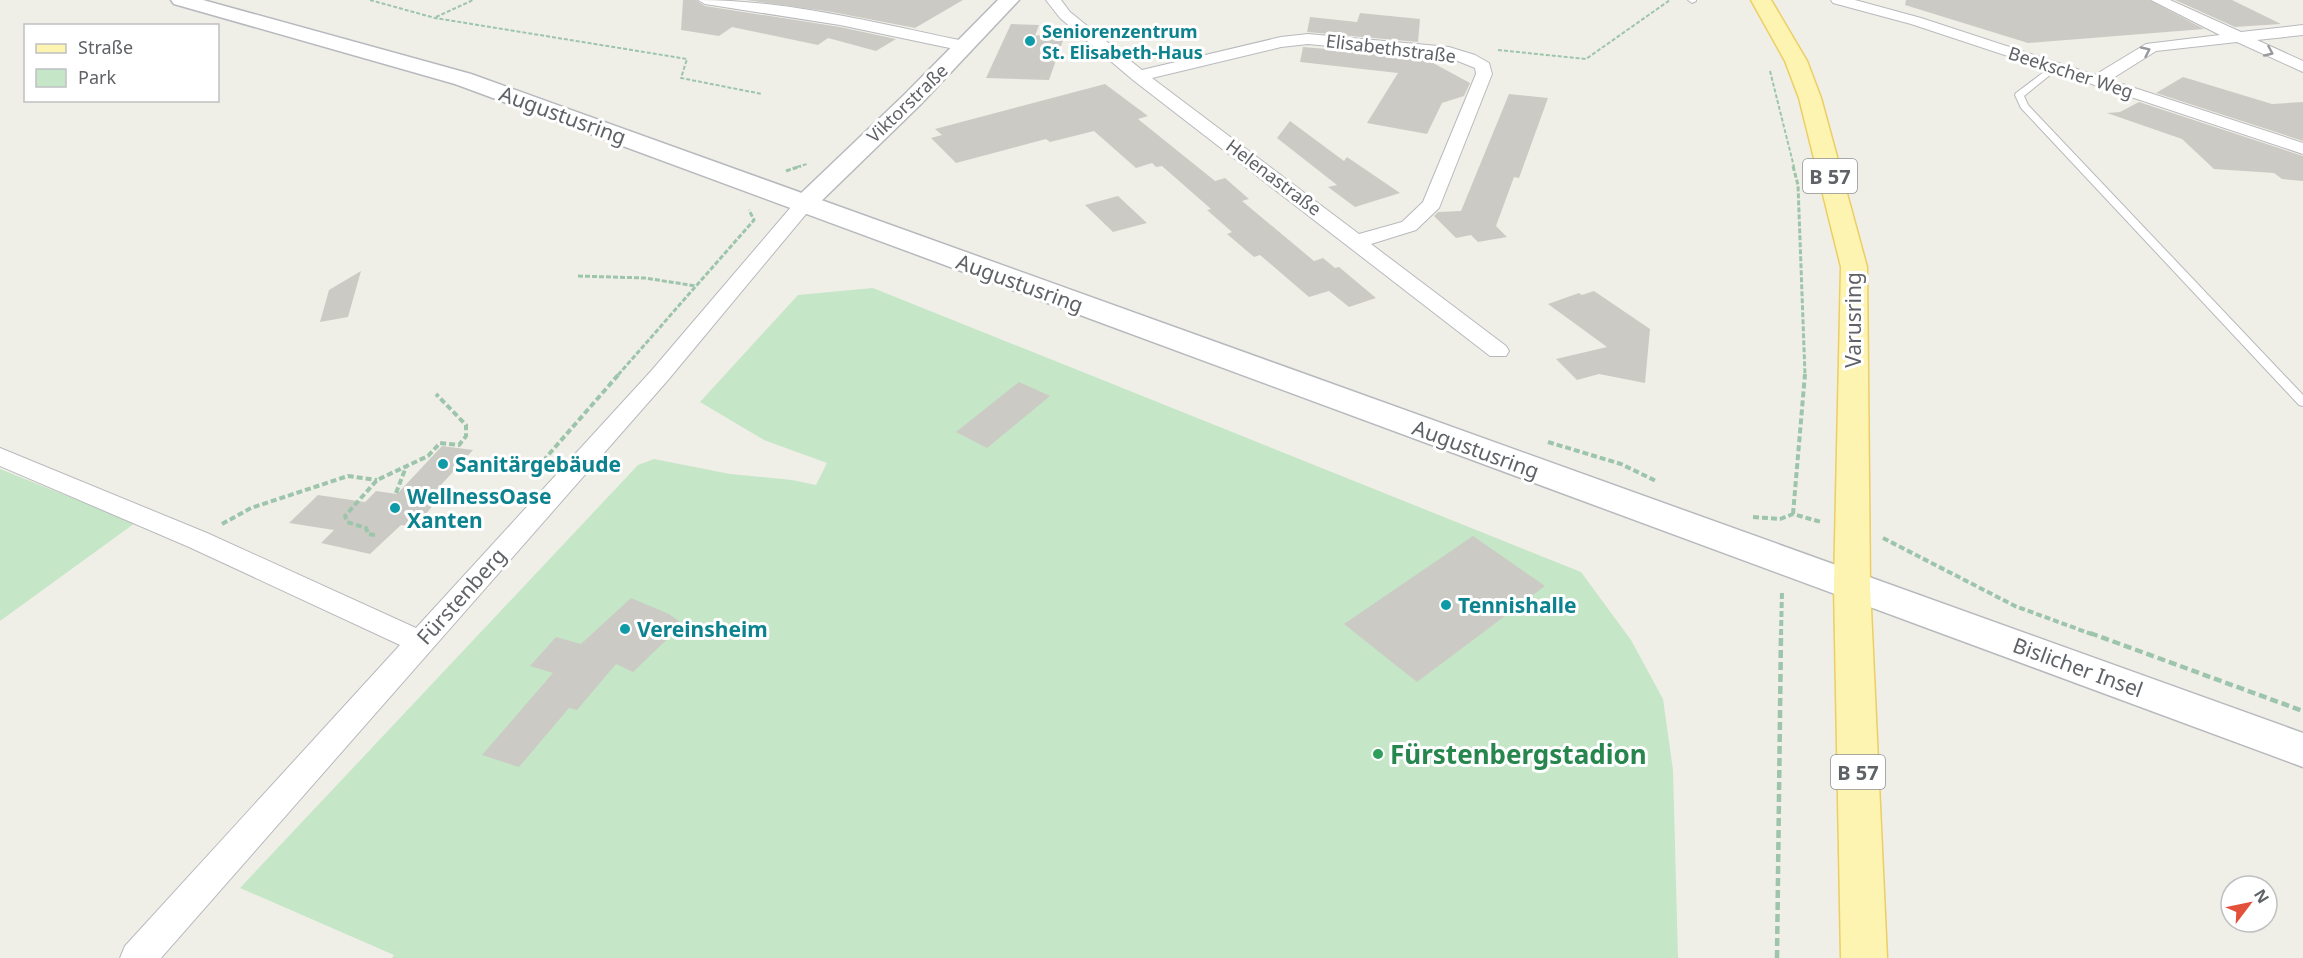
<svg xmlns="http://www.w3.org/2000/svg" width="2303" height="958" font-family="'Noto Sans',sans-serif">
<rect width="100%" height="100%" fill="#f0efe7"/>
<path fill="#c5e6c7" d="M873 288 1581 572 1631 640 1663 699 1673 770 1678 958H392L394 955 240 888 638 465 654 459 730 474 792 480 816 485 827 463 764 440 700 402 798 295Z
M0 469 135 523 0 621Z"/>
<path fill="#cccac4" d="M683 0H696L705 6 840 27 896 39 876 51 828 38 818 45 732 27 719 36 681 30Z
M746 0H963L915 28 832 12Z
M1906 0H2149L2204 29 2028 43 1905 5Z
M2175 0H2232L2281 24 2235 27Z
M1360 13 1420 19 1418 42 1307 32 1310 17 1357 22Z
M1011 24 1039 25 1035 36 1067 29 1049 80 986 78Z
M1303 47 1422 57 1470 83 1464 96 1442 103 1427 134 1367 123 1398 73 1300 62Z
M2183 77 2272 104 2303 102V141L2156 93Z
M1105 84 1148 116 1138 119 1215 181 1225 178 1249 199 1242 201 1314 261 1323 258 1335 268 1339 267 1376 298 1349 307 1329 291 1309 297 1260 255 1254 257 1227 234 1232 232 1207 210 1211 209 1162 166 1156 167 1152 163 1136 168 1094 131 1050 142 1046 139 956 163 931 138 942 135 935 129Z
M1509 94 1548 98 1519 178 1514 177 1496 226 1507 237 1478 242 1471 235 1456 238 1434 216 1438 212 1461 211Z
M2139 102 2303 156V181L2282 179 2274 173 2214 169 2182 139 2107 113 2120 112Z
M1290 121 1344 161 1347 157 1400 193 1355 207 1328 187 1337 185 1277 138Z
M1118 196 1147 223 1113 232 1085 205Z
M361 271 348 317 320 322 329 290Z
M1594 291 1650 329 1645 383 1599 374 1577 380 1556 359 1607 347 1548 304 1579 293 1582 295Z
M1019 382 1050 396 987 448 956 432Z
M442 446 473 450 429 498 438 500 414 527 401 525 370 554 321 543 334 530 289 523 318 495 365 502 376 491 397 494Z
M1473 536 1545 586 1417 682 1344 624Z
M631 598 669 614 683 624 633 672 616 664 577 710 569 708 519 767 482 755 553 673 530 666 556 637 581 644Z"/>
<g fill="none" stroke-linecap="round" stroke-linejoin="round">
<defs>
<path id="service" d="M1688 0H1696V1L1692 3Z
M2053 65 2060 67 2024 96 2028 105 2303 395V406L2299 405 2021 108 2015 95 2016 93Z"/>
<path id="minor" d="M698 0C787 0 876 23 964 41L972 46 964 51 840 25 705 4Z
M1046 0H1061L1070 12 1142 70 1281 37 1308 34 1449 47 1475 55 1489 63 1492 74 1439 208 1416 230 1371 244 1506 346 1509 351 1506 356H1490L1133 80 1060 18ZM1308 44 1448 57 1475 68 1476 74 1423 202 1402 222 1359 234 1152 78 1281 47Z
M1831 0H1855L1921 18 2095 75 2146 44 2220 35 2151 0H2170L2241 32 2303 25V35L2257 40 2303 61V72L2237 42 2156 51 2110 80 2303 143V154L1911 24 1833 3Z
M804 198 811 200 814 204 811 208 668 380 161 958H120L125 946 400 645 189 547 0 466V448L207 533 416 628 652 370 797 200Z"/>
<path id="tertiary" d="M998 0H1019L920 105 813 209 804 212 795 209 791 204 795 199 904 95Z"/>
<path id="secondary" d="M171 0H203L471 74 2303 733V767L455 84 174 4Z"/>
<path id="primary" d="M1751 0H1771L1807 61 1821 98 1867 267 1870 586 1887 958H1841L1834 586 1841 267 1799 98 1785 61Z"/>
</defs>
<use href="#service" stroke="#b7b9bd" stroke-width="2"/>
<use href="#minor" stroke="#b7b9bd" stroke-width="2"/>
<use href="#tertiary" stroke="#b7b9bd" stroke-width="3"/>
<use href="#secondary" stroke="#b6b9be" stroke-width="3"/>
<use href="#primary" stroke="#ecce64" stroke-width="3"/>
<path stroke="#9dc5ab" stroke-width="2" stroke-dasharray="4 2" stroke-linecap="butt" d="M370 0 435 18 687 59 681 78 762 94
M436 17 473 0
M1498 50 1586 59 1670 0
M1770 71 1794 167
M797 167 807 164"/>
<path stroke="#9dc5ab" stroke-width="3" stroke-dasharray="5 2" stroke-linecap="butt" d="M1793 166 1798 185 1805 375
M786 171 801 166
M578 276 645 278 696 286
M618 375 754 220 749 210"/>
<path stroke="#9dc5ab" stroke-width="4" stroke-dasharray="6 3" stroke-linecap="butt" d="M1548 442 1621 464 1656 481
M543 461 619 374
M396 493 406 467
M1793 514 1805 374
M1753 517 1780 519 1793 514 1821 522
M222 524 251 508 348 476 377 480
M375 535 368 534 366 528 347 522 345 516 377 480 428 456 440 443 459 445 466 436V425L436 394
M1883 538 2015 606 2094 635
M1781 635 1782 591"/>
<path stroke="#9dc5ab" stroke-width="4.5" stroke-dasharray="8 4" stroke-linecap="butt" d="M2090 633 2303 711
M1777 958 1781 633"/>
<use href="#service" fill="#fff" fill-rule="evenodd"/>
<use href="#minor" fill="#fff" fill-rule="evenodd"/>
<use href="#tertiary" fill="#fff" fill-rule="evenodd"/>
<use href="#secondary" fill="#fff" fill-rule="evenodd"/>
<use href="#primary" fill="#fcf4b0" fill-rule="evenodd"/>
</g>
<defs><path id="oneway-chevron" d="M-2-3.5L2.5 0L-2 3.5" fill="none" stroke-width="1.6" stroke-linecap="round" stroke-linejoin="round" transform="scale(1.5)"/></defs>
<g stroke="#97999c">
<use href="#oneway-chevron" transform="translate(2146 51) rotate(-25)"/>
<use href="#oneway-chevron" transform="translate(2269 52) rotate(24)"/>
</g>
<g fill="#0f9aa8" stroke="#fff" stroke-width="2">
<circle cx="1030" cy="41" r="6"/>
<circle cx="443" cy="464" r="6"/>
<circle cx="395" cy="508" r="6"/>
<circle cx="1446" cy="605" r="6"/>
<circle cx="625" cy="629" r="6"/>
</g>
<circle fill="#2e9e5b" stroke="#fff" stroke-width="2" cx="1378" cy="754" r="6"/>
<g text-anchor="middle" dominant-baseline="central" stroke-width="6" stroke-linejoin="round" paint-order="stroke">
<g font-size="18" font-weight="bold" fill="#0d838f" stroke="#fff" text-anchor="start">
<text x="1042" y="31">Seniorenzentrum<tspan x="1042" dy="21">St. Elisabeth-Haus</tspan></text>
</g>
<g font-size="18" fill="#5f6267" stroke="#fff">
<text transform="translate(1391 48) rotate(7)">Elisabethstraße</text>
<text transform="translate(2071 72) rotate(18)">Beekscher Weg</text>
<text transform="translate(907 103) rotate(-44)">Viktorstraße</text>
<text transform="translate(1274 177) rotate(37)">Helenastraße</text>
</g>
<g fill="#fff" stroke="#8f9195" stroke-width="1.5">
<rect x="1803" y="159" width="54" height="34" rx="4.5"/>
<rect x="1831" y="755" width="54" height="34" rx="4.5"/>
</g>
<g font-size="20" font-weight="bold" fill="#5f6267">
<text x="1830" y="176">B 57</text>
<text x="1858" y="772">B 57</text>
</g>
<g font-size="21" fill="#5f6267" stroke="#fff">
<text transform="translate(563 115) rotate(20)">Augustusring</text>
<text transform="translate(1020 283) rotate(20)">Augustusring</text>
<text transform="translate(1853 320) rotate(-90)">Varusring</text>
<text transform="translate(1476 449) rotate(20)">Augustusring</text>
<text transform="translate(461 596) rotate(-48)">Fürstenberg</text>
<text transform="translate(2078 667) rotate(20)">Bislicher Insel</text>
</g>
<g font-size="21" font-weight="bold" fill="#0d838f" stroke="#fff" text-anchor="start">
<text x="455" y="464">Sanitärgebäude</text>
<text x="407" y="496">WellnessOase<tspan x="407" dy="24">Xanten</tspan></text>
<text x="1458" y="605">Tennishalle</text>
<text x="637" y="629">Vereinsheim</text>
</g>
<g font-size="26" font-weight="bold" fill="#27864d" stroke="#fff" text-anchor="start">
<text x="1390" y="754">Fürstenbergstadion</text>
</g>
</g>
<rect x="24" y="24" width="195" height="78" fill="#ffffff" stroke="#bfc0c2" stroke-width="1.5"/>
<rect x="36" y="44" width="30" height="9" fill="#fcf4b0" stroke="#bfc0c2" stroke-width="1.5"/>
<text x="78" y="54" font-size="18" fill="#5f6267">Straße</text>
<rect x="36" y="69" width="30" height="18" fill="#c5e6c7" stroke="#bfc0c2" stroke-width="1.5"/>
<text x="78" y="84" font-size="18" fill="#5f6267">Park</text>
<g transform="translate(2249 904) rotate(58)"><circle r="28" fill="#ffffff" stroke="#bfc0c2" stroke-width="1.5"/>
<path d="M0-4.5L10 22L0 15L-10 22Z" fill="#e3513a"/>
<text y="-9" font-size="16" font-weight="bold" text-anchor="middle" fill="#5f6267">N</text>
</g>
</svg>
